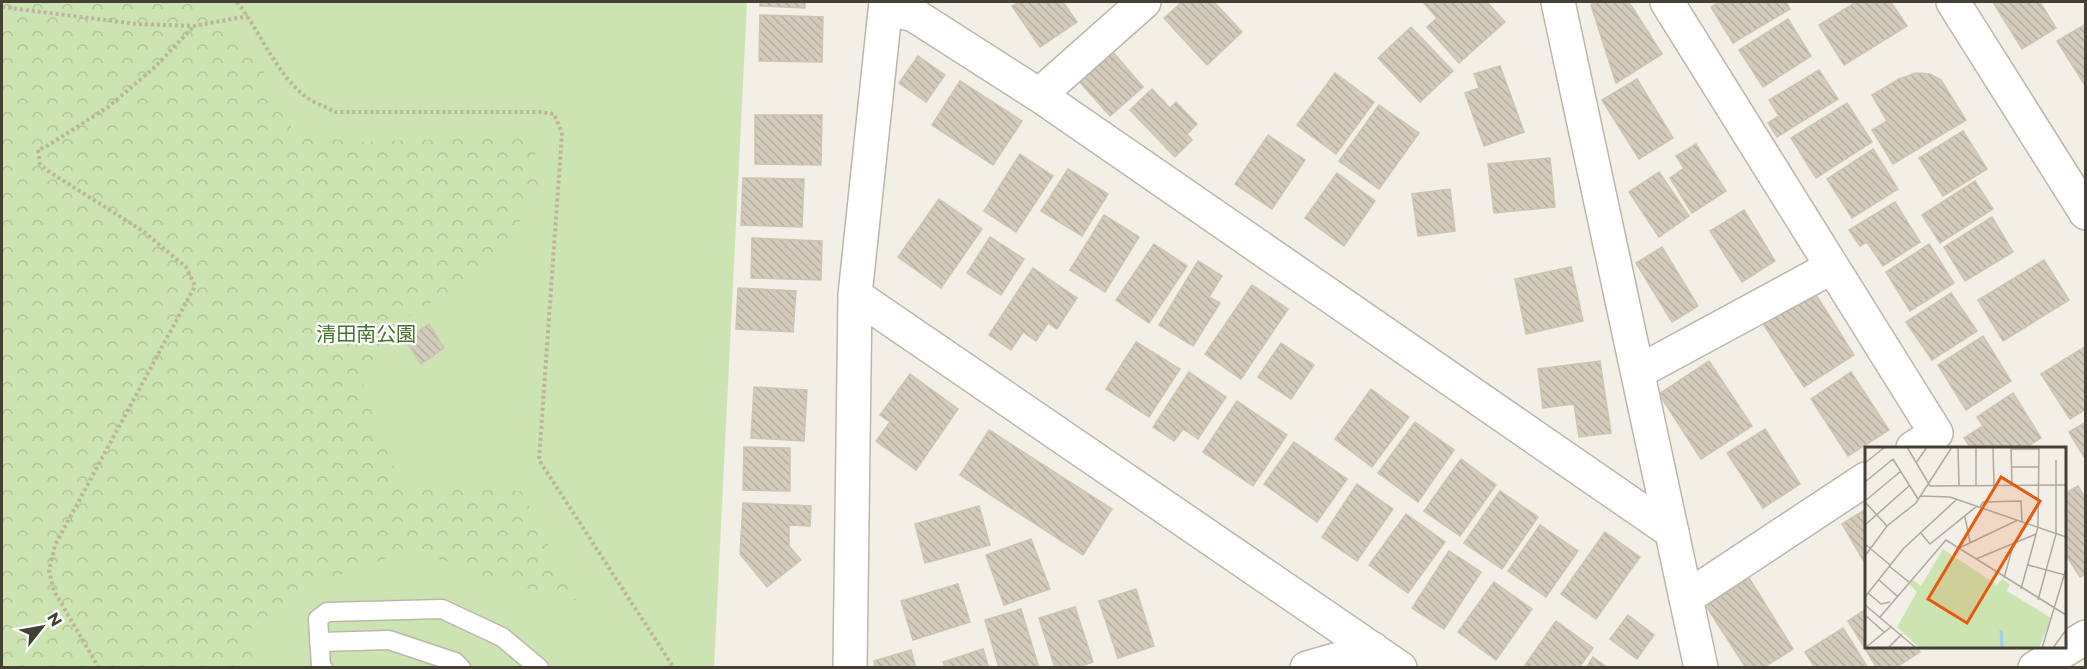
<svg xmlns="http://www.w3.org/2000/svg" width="2087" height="669" font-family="Montserrat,'Noto Sans JP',sans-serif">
<defs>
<pattern id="forest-crowns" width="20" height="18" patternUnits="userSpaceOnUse" patternTransform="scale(1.5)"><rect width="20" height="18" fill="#cbe4b1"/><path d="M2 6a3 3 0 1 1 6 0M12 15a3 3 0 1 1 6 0" fill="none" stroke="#b0c599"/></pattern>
<pattern id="building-back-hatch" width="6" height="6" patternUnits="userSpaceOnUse" patternTransform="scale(1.5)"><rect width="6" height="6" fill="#d3cbbc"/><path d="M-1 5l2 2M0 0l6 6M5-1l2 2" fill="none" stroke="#b6afa2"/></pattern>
</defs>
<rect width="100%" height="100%" fill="#f2efe6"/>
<path fill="#cbe4b1" d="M2 2H747L714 667H2Z"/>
<path fill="url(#forest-crowns)" d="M2 2H199L253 51 294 132 352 142 529 137 543 176 499 262 384 331 362 388 391 460 405 488 521 491 577 601 494 580 413 549 307 586 249 630 253 667H2Z"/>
<path fill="url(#building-back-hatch)" stroke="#cec4b0" stroke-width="1.5" d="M760 2H805V8L760 6Z
M1020 2H1063L1077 22 1040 47 1012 6Z
M1182 2H1214L1242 32 1207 65 1164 18Z
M1423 2H1487L1505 22 1459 63 1427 27 1437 18Z
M1597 2H1629L1662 54 1616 83 1591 5Z
M1719 2H1786L1790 9 1733 43 1711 7Z
M1856 2H1891L1907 26 1844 65 1819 25Z
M1993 2H2040L2056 28 2022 49Z
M760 15 823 17 822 62 759 61Z
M1788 19 1811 56 1763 87 1739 50Z
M2086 24V87L2057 41Z
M1411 27 1453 71 1420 102 1378 58Z
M1112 51 1143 87 1110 116 1078 80Z
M918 56 945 75 926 102 899 83Z
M1500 66 1524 132 1484 146 1465 93 1479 88 1474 74Z
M1819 70 1838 99 1777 137 1768 123 1779 116 1769 100Z
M1335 73 1374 102 1336 154 1297 125Z
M1916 73 1930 74 1941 80 1966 120 1893 164 1872 130 1887 121 1872 95 1899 79Z
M1637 79 1673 138 1639 159 1602 100Z
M960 81 1022 121 993 165 932 125Z
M1152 89 1170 108 1176 102 1197 124 1187 134 1192 140 1175 157 1130 110Z
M1847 103 1872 142 1816 178 1791 138Z
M1379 105 1419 133 1379 189 1339 161Z
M755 115H822L821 165 755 164Z
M1963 131 1987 169 1943 196 1919 158Z
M1268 135 1305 160 1272 209 1235 184Z
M1696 144 1726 191 1692 213 1670 178 1684 168 1676 156Z
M1873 149 1898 189 1852 218 1827 179Z
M1020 154 1053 176 1016 232 984 211Z
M1550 158 1555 207 1494 213 1488 164Z
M1068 169 1108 194 1082 236 1041 211Z
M1659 172 1689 216 1659 237 1629 192Z
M1337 173 1375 201 1344 246 1305 218Z
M743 178 804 179 802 227 741 225Z
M1975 181 1993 209 1940 243 1922 215Z
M1450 189 1455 231 1418 236 1412 194Z
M939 199 982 229 941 288 898 257Z
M1895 202 1920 242 1883 266 1867 242 1860 246 1849 230Z
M1744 210 1775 261 1742 282 1710 231Z
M1104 215 1139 237 1105 292 1070 270Z
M1992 217 2013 252 1965 281 1944 247Z
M990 237 1024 259 1001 295 967 273Z
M752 238 822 241 821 280 751 278Z
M1154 244 1187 266 1149 323 1116 300Z
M1929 244 1954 283 1910 311 1886 272Z
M1662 247 1698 306 1672 322 1636 263Z
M2044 260 2069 300 2003 341 1978 300Z
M1198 261 1222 276 1209 297 1220 303 1193 346 1159 325Z
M1571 267 1583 321 1526 334 1515 279Z
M1033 268 1077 298 1057 329 1048 323 1036 341 1023 332 1011 350 989 335Z
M1252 285 1288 309 1241 379 1205 354Z
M738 288 796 291 793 332 736 329Z
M1813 290 1854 355 1804 387 1762 322Z
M1951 293 1977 331 1932 360 1906 322Z
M429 324 444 348 421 364 405 339Z
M1983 336 2011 381 1966 410 1938 365Z
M1136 342 1180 369 1149 417 1106 389Z
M1281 343 1314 365 1291 399 1258 377Z
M2086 346V409L2070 419 2041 374Z
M1600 361 1611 433 1579 437 1574 404 1543 408 1538 369Z
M1709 361 1752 426 1701 459 1659 394Z
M1189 372 1226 397 1198 439 1183 429 1174 441 1153 427Z
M1851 372 1889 430 1848 456 1811 399Z
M910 374 958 409 916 470 876 441 890 422 880 415Z
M754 387 807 390 804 441 751 438Z
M1371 389 1409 417 1372 467 1335 439Z
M2013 393 2041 438 2025 448H1971L1964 438 1983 426 1977 417Z
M1237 401 1287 435 1253 486 1203 452Z
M1415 422 1454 450 1418 502 1378 473Z
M2086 422V460L2069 432Z
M1765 429 1800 484 1763 508 1727 453Z
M989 430 1112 509 1083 555 960 475Z
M1294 442 1347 479 1317 522 1264 484Z
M744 447 790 448V491L743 490Z
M1461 459 1496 485 1460 536 1424 511Z
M1357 484 1393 509 1357 561 1322 537Z
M2078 486 2086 499V574L2080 577 2064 552V494Z
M1500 491 1538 517 1502 569 1464 543Z
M743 503 811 506 810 526 789 525V546L801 560 767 587 740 554Z
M979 506 990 545 925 563 915 524Z
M1866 509V565L1842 524Z
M1406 514 1445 542 1408 593 1369 565Z
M1540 525 1578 551 1546 597 1508 571Z
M1605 532 1640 557 1596 619 1561 594Z
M1031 539 1050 589 1004 605 986 555Z
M1449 551 1481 572 1444 629 1412 608Z
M1749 578 1793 649 1763 668H1746L1706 606Z
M1494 582 1532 609 1496 660 1458 632Z
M958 584 970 622 913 640 901 601Z
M1136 589 1154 646 1118 658 1099 601Z
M1075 607 1093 662 1075 668H1055L1039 618Z
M1021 609 1039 668H999L985 620Z
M1866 609V646H1916L1920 652 1895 668H1877L1848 621Z
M1628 615 1654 635 1637 659 1610 639Z
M1556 621 1593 648 1579 668H1523Z
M1843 628 1868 668H1815L1805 652Z
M983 649 989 668H945L943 662Z
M911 650 916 668H875L874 661Z
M1593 657 1608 668H1586Z"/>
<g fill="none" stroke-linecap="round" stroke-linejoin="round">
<defs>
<path id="service" d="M319 642 389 640 455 662 461 668
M323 668 321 666 318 619 327 612 442 609 502 637 539 668"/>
<path id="minor" d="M1667 2 1936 433 1913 448
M1953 2 2086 213
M886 8 914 15 1039 95 1672 532
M1039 95 1144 2
M855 295 1400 668
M1638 372 1832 267
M1686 598 1866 479
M850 668 855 295 886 2
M1307 668 1373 649"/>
<path id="tertiary" d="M1558 2 1701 668
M2035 668 2086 637"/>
</defs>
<use href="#service" stroke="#bdb7aa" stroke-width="21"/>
<use href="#minor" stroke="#bdb7aa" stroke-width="36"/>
<use href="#tertiary" stroke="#bdb7aa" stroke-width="36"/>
<path stroke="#beb49c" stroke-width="4" stroke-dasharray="3 3" stroke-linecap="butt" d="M237 2C261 32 275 73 306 97 315 103 326 107 335 112H540L554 114 562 133 539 460 674 668
M2 7 137 24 194 26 248 16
M99 668 54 591 49 571 55 545 195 286 186 267 143 231 48 171 40 164 38 150 47 146 108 107 155 67 194 26"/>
<use href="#service" stroke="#fff" stroke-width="18"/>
<use href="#minor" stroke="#fff" stroke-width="33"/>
<use href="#tertiary" stroke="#fff" stroke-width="33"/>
</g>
<g text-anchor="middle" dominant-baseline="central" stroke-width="4.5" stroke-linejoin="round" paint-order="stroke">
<g font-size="20" fill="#43732d" stroke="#fff">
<text x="366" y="334">清田南公園</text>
</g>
</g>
<g transform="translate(1865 447)">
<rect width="201" height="201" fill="#f2efe6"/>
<path d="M78 102 132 138 137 132 145 137 142 144 186 171 174 201H55L32 180 52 145 44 137 48 133 56 139Z" fill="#cbe4b1"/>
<path d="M89 126 96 132 98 145 118 140 109 148 108 160 114 162 128 158 127 175 134 179V189L138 157 132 154 141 151 142 145 164 159 165 166H175L184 172 171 201H57L55 199 61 193 67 196 65 189 53 197 45 180H33L54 148 81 140Z" fill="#cbe4b1"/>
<path fill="none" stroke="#a6cbec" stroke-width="3" d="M136 183 137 201"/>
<path fill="none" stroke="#ada9a0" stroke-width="1.5" d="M42 0 65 39 201 38M93 0 94 38M111 0V38M128 0 129 38M146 0 147 38M146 2H174M0 16 20 0M51 16 62 0M147 20H174M0 35 28 12 53 52M55 49 85 50 201 90M0 54 36 24M0 55 22 79M115 60 118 55 156 54 157 75M100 70 105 95M0 78 44 39M55 85 65 97 112 59M0 97 25 118M94 101 153 73M0 109 22 79 51 56 87 0M111 112 171 87M163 118 200 128M24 119 44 135M139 131 149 95M14 133 32 149M156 142 173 80 174 0M3 146 16 157 25 155M0 150 38 102 91 53M173 153 191 87V13M0 158 51 201M0 168 19 185M15 170 81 93 201 168M0 201 27 179M23 201 37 187M177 201 201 122M188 201 201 183"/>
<path fill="#e8590c" fill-opacity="0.15" stroke="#e8590c" stroke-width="3" d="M136 30 175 54 102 176 63 152Z"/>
<rect width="201" height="201" fill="none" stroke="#454036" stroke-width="3"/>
</g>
<rect width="2087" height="669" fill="none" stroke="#454036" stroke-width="6"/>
<g transform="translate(42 627) rotate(59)" stroke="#ffffff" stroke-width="4.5" paint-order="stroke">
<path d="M0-4.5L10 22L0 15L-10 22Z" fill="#454036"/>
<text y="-9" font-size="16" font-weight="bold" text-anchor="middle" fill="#454036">N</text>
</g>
</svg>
